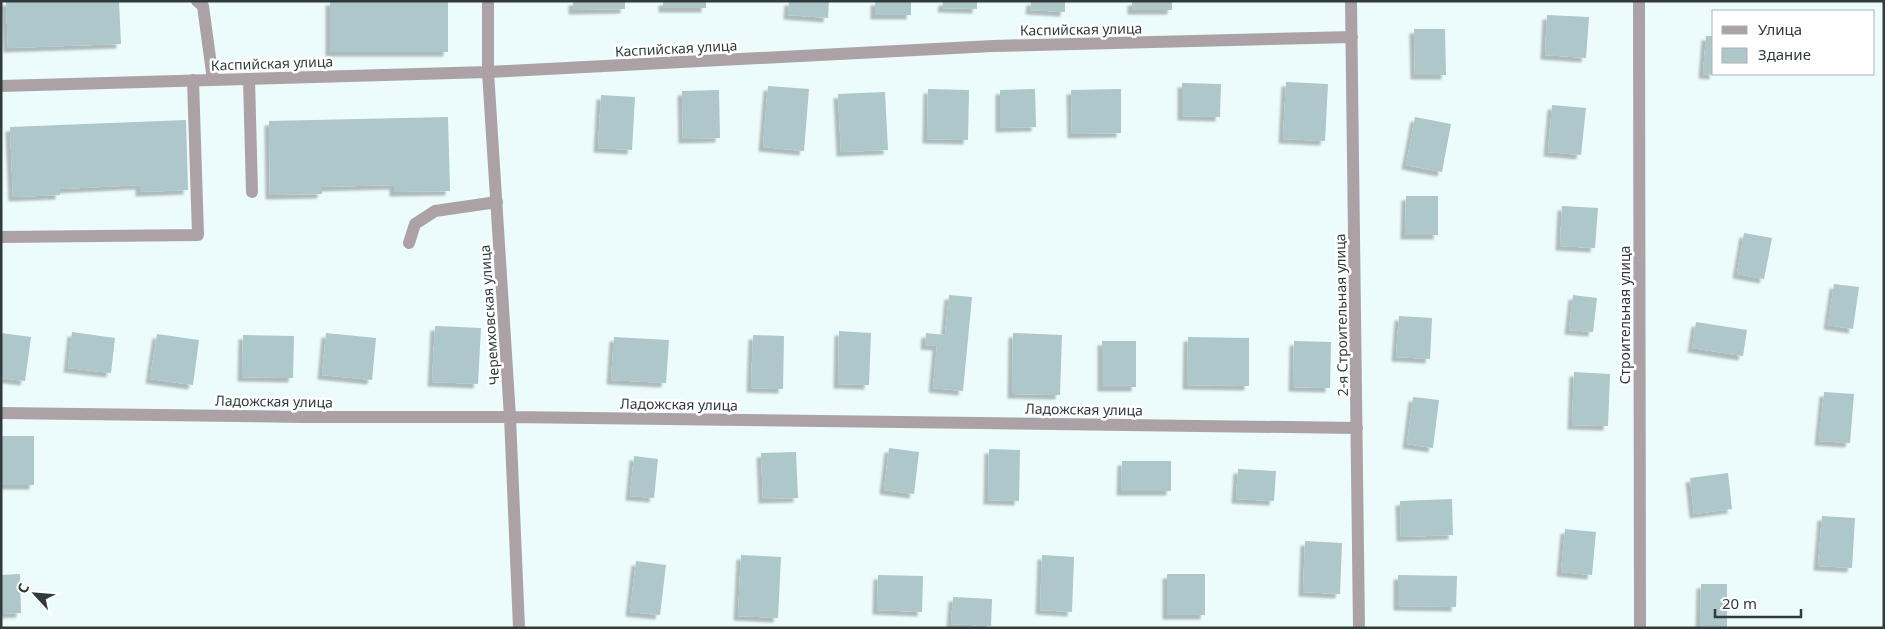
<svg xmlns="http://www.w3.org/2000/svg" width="1885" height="629" font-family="'Noto Sans',sans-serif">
<defs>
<filter id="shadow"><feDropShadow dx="-4.5" dy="4.5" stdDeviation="1" flood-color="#0004"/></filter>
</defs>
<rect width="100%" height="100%" fill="#ecfcfd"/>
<path fill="#adc7ca" filter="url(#shadow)" d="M6 1H119L121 44 8 48Z
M330 1H448V52H330Z
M573 1H625V9L573 10Z
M663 1H706V8H663Z
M789 1H829L828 18 788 15Z
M875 1H911V15H875Z
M943 1H977V9L942 8Z
M1031 1H1065V12L1030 10Z
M1132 1H1172V10H1132Z
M1547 15 1589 17 1586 58 1545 55Z
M1414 29H1445L1446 75H1415Z
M1706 36H1714V75L1703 74Z
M1286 82 1328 84 1325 141 1283 139Z
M1182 83 1221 84 1220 117 1182 116Z
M768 86 809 89 804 151 763 147Z
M928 89 969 90 968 140 927 139Z
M1035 89 1036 127 1000 128V90Z
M1121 89V133L1072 134 1071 90Z
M719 90 720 138 683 139 682 91Z
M885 92 888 150 841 152 838 94Z
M601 95 635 97 632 150 598 148Z
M1552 105 1586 108 1581 155 1548 152Z
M448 117 450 191 394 192V185L322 187V194L270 195 269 121Z
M1415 117 1451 124 1442 172 1406 165Z
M186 120 188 190 140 192V185L60 189V195L13 197 10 127Z
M1406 196H1438V235H1405Z
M1562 206 1598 208 1595 248 1560 246Z
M1744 233 1772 238 1764 279 1737 274Z
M1834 284 1859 287 1853 329 1828 325Z
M949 295 972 297 963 391 933 388 937 346 925 345 926 333 945 335Z
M1573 295 1597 298 1593 332 1569 330Z
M1399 316 1432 318 1430 359 1396 357Z
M1696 322 1747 330 1743 356 1692 348Z
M435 326 481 328 478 384 432 382Z
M839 331 871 333 869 385 838 384Z
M72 332 115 338 111 373 68 368Z
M1 333 31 337 25 381 1 378Z
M326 333 376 338 372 380 322 375Z
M1013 333 1062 335 1060 395 1012 394Z
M157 334 199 340 193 385 150 379Z
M243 335 294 336 293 378 242 377Z
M753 335 784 336 783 389 751 388Z
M614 337 669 340 666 383 611 380Z
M1188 337 1249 338V386L1187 385Z
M1102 341H1136V387H1102Z
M1294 341 1331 342 1330 388 1293 387Z
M1574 372 1610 374 1608 426 1572 425Z
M1824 392 1854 394 1850 443 1819 441Z
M1413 397 1439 400 1433 448 1407 444Z
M1 436H34V485H1Z
M889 448 919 452 914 494 884 490Z
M989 449 1020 450 1019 501 988 500Z
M796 452 798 498 763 499 761 453Z
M634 456 658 459 654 498 630 496Z
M1122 461H1171V491H1121Z
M1238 469 1276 471 1274 501 1236 499Z
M1728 473 1732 509 1694 514 1690 478Z
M1452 499 1453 535 1401 537 1400 501Z
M1822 516 1855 518 1852 568 1818 566Z
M1565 529 1596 532 1592 575 1561 572Z
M1305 541 1342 543 1340 594 1303 592Z
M741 555 781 557 778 618 738 616Z
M1042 555 1074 557 1072 612 1040 610Z
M636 561 666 565 660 615 630 612Z
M20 574 21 613 1 614V575Z
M1167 574H1205V615H1167Z
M878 575 923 576 922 612 877 610Z
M1398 575 1457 576 1456 607 1398 606Z
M1701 584H1727V627L1700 626Z
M953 597 992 599 991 626 951 624Z"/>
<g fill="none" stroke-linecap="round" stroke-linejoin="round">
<path stroke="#aca2a5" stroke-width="12" d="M197 1 203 6 213 80
M249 79 252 192
M1 237 198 235 193 80
M409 243 415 224 435 211 497 202"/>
<path stroke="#aca2a5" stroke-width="12" d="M488 1V72L510 417 519 628
M1351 1 1359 628
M1639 1 1640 628
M1 86 488 72 993 46 1352 37
M1 413 304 417H510L1357 428"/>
</g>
<g text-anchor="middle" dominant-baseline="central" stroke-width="5" stroke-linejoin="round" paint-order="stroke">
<g font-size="14" fill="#313b3c" stroke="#fff">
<text transform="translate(1081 29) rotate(-1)">Каспийская улица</text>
<text transform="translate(676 48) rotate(-3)">Каспийская улица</text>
<text transform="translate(272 63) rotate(-2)">Каспийская улица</text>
<text transform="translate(489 315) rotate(-94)">Черемховская улица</text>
<text transform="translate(1341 315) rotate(-91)">2-я Строительная улица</text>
<text transform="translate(1624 315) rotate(-90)">Строительная улица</text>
<text transform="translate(274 401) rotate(1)">Ладожская улица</text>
<text transform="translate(679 404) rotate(1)">Ладожская улица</text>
<text transform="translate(1084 409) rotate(1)">Ладожская улица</text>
</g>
</g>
<rect width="1885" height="629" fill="none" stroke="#313b3c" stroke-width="5"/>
<rect x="1712" y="10" width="162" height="65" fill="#ffffff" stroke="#adb1b1"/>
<rect x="1722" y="26" width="25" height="8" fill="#aca2a5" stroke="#adb1b1"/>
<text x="1758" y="35" font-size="15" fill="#313b3c">Улица</text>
<rect x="1722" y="48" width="25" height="15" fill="#adc7ca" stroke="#adb1b1"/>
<text x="1758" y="60" font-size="15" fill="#313b3c">Здание</text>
<g transform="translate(35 594) rotate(296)" stroke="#ffffff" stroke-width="4" paint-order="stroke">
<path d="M0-4L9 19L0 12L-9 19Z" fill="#313b3c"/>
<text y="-8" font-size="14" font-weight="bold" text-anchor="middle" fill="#313b3c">С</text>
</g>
<path d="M1715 609v8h86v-8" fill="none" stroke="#313b3c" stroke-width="2.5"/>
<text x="1722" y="609" font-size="15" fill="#313b3c" stroke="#ffffff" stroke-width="4" paint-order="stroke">20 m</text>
</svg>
